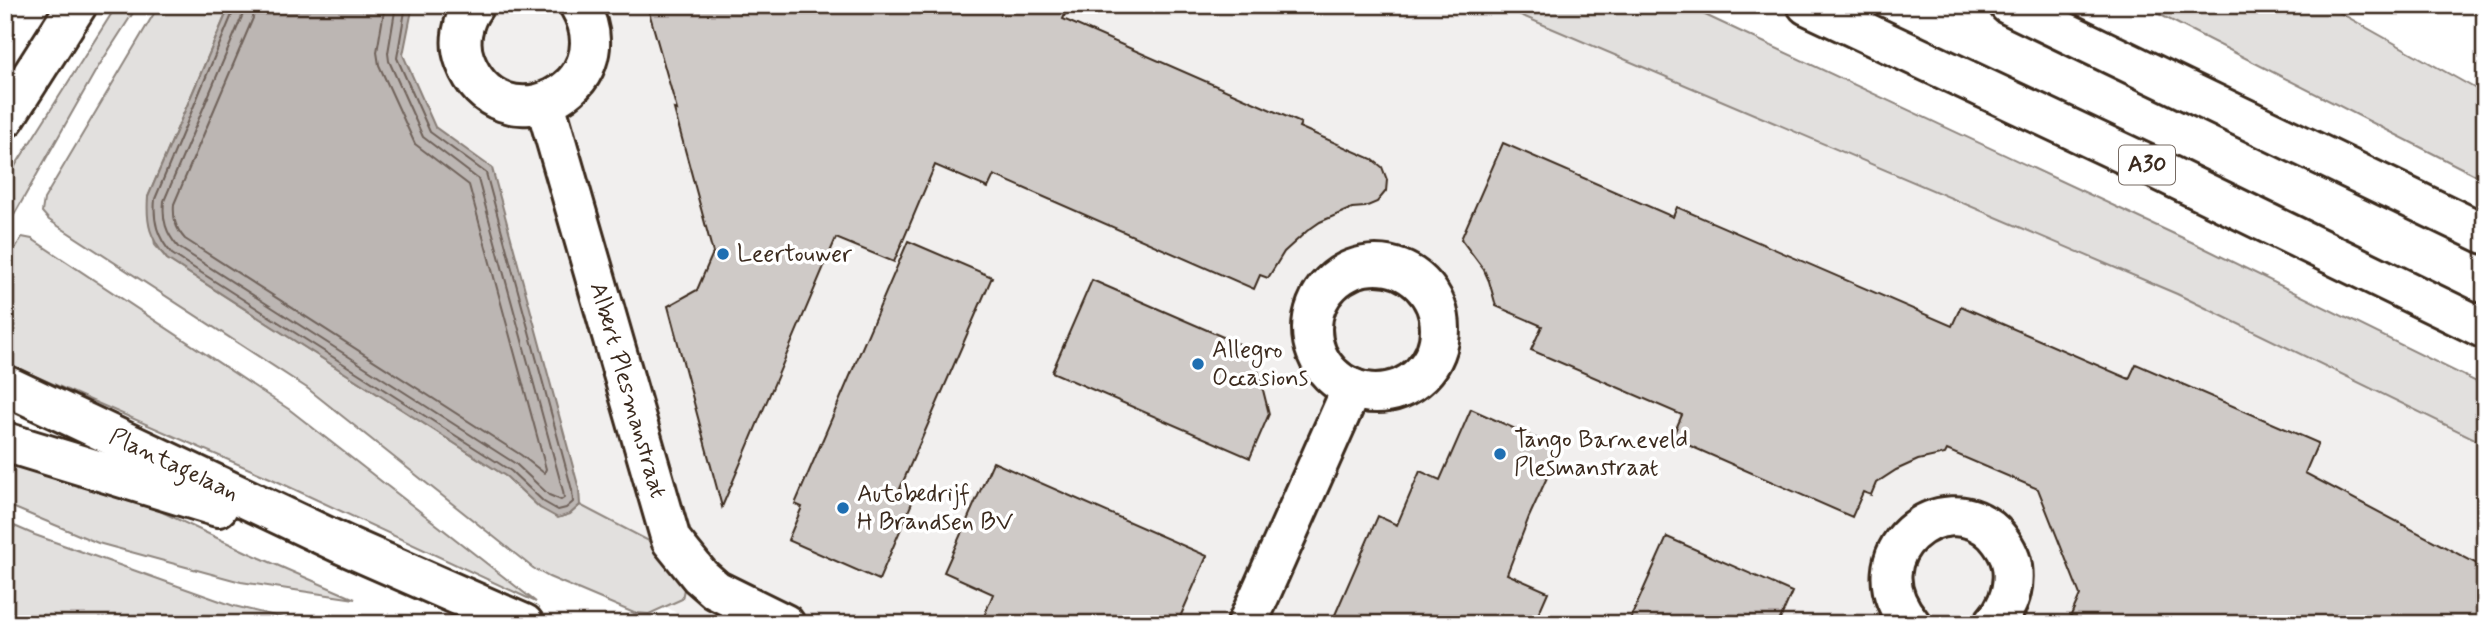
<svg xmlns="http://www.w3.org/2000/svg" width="2490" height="629" font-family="Mynerve,sans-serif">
<rect width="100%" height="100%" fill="#fff"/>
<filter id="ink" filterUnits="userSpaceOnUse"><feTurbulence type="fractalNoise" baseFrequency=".0143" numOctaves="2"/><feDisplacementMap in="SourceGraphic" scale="14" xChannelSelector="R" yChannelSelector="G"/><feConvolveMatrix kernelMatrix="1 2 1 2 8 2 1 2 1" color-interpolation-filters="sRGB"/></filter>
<g filter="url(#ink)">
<path fill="#f1efee" d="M402 5H1503L2183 295 2485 442V624H694L657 601 556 495 399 59Z"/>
<path fill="#e2e0de" stroke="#8e857e" stroke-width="2" d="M117 5H138L95 72 5 231V182Z
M159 5H230L148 197 155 245 167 259 507 477 540 508 570 514 580 505 649 541 680 580 684 589 682 599 649 614 634 613 549 577 533 568 307 388 49 220 42 212 44 199Z
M1497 5H1682L1703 14 2200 246 2485 386V444L2177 294Z
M2141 5H2326L2485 94V180Z
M22 237 32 239 290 410 536 602 270 478 5 363V265Z
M5 458 111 488 249 553 355 599 241 582 98 543 5 504Z
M5 522 35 535 234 606 308 624H5Z"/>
<path fill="#bcb6b3" stroke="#887e77" stroke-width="2" d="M230 5H413L403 55 435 127 492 168 579 489 580 505 570 514 558 518 540 508 507 477 167 259C150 238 146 224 148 197Z"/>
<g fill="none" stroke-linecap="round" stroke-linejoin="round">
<path stroke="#6f625a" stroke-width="2" d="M236 5 155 199C153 221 157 237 172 254L511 471 544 502 558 510 566 508 573 502 572 490 486 173 430 132 397 58 406 5
M245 5 243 14 164 201C162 220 166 233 178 247L516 464 549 495 561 500 564 498 563 491 478 179 423 137 389 61 388 53 396 5
M255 5 253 18 174 204C173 218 175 228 185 239L521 455 544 473 546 469 469 185 415 144 379 65 377 52 385 5"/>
</g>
<path fill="#cfcac7" stroke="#3b2a1e" stroke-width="2" d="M647 5H1069L1063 19 1301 123 1299 127 1372 159 1382 167 1387 180 1386 191 1377 202 1365 207 1352 208 1320 222 1307 231 1284 252 1268 278 1260 275 1254 289 994 175 988 188 935 165 894 262 836 238 722 507 668 306 697 290 713 253 674 109 677 110Z
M1503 143 1673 217 1677 207 1952 326 1961 306 2129 379 2136 364 2318 443 2305 473 2485 568V624H2067L2080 595 2038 489 1947 450 1945 454 1918 460 1896 470 1876 483 1871 495 1863 492 1852 517 1672 438 1682 415 1531 350 1542 326 1496 306 1489 281 1484 270 1461 239Z
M908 241 992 277 899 491 914 498 879 580 788 540 802 507 795 504Z
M1092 280 1253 350 1269 414 1250 458 1052 372Z
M1471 409 1560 449 1529 517 1507 574 1548 592 1534 624H1331L1378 516 1397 525 1420 471 1440 480Z
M993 462 1207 556 1177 624H981L993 594 944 572Z
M1667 537 1792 592 1778 624H1628Z"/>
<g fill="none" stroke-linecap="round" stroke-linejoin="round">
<defs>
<g id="minor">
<path d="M474 5C462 21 458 43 465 61 499 151 628 89 579 5"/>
<path id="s1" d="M545 103 671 540 700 576 716 590 785 624"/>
<circle cx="1376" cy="329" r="64"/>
<path d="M1247 624 1352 388"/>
<path d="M1911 624C1851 554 1944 483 1994 533 2002 542 2010 553 2012 566 2015 588 2009 607 1993 624"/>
</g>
<g id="secondary">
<path id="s2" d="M5 385 344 545 524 624"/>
<path d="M5 442 218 507"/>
</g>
<path id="primary" d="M5 118 77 5"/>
<path id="motorway" d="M1807 5 2148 165 2485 329
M2009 5 2485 234"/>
</defs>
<use href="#minor" stroke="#3b2a1e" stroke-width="44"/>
<use href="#secondary" stroke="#3b2a1e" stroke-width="44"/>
<use href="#primary" stroke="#3b2a1e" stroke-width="44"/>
<use href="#motorway" stroke="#3b2a1e" stroke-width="44"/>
<use href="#minor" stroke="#fff" stroke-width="38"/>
<use href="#secondary" stroke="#fff" stroke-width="38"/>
<use href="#primary" stroke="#fff" stroke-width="38"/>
<use href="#motorway" stroke="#fff" stroke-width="38"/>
</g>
</g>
<g fill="#1f6fb2" stroke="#fff" stroke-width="2.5">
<circle cx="723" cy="254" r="7"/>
<circle cx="1198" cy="364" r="7"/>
<circle cx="1500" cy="454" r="7"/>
<circle cx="843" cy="508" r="7"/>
</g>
<g text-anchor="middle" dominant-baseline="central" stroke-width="7" stroke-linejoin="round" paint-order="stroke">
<rect fill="#fff" stroke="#766a62" stroke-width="2" x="2119" y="145.5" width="56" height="39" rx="5"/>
<g font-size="23" font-weight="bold" fill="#3b2a1e">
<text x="2147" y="165">A30</text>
</g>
<g font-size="24" fill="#3b2a1e" stroke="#fff" text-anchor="start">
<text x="737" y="254">Leertouwer</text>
<text x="1212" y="350">Allegro<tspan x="1212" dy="28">Occasions</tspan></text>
<text x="1514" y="440">Tango Barneveld<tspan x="1514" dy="28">Plesmanstraat</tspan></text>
<text x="857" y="494">Autobedrijf<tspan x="857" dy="28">H Brandsen BV</tspan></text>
</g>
<g font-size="24" fill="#3b2a1e" stroke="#fff">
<text stroke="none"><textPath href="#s1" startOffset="299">Albert Plesmanstraat</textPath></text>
<text stroke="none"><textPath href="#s2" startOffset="187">Plantagelaan</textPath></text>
</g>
</g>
<rect width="2490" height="629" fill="none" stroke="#fff" stroke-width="28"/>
<rect x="14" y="14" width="2462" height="601" fill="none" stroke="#3b2a1e" stroke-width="2.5" filter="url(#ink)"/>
</svg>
